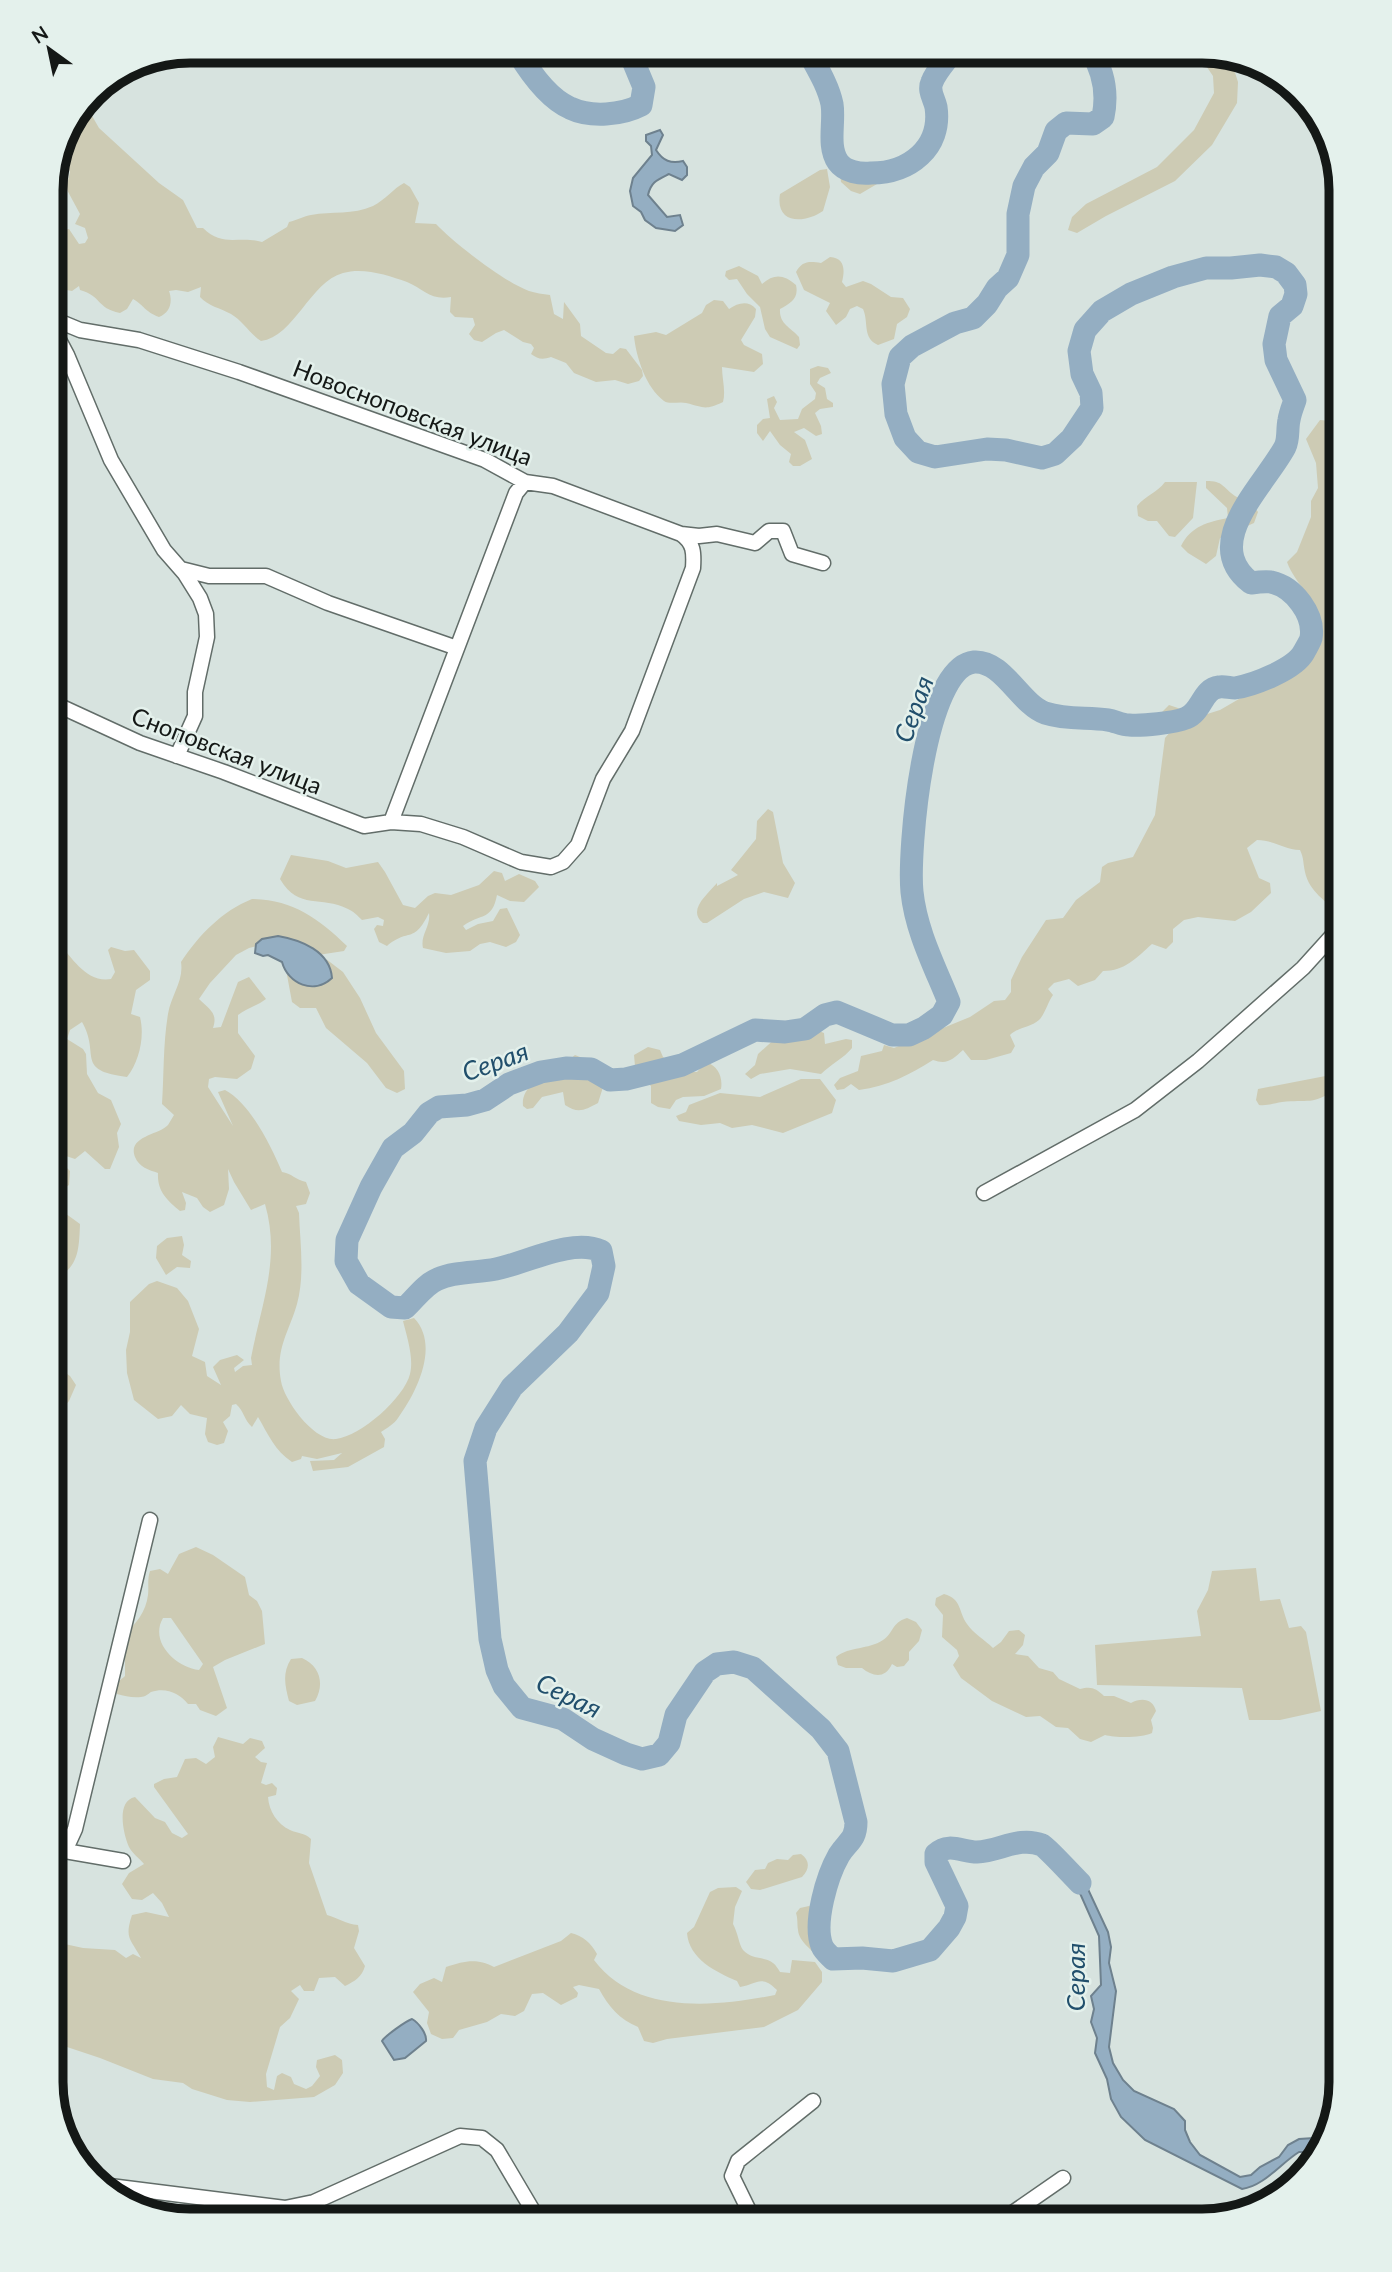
<svg xmlns="http://www.w3.org/2000/svg" width="1392" height="2272" font-family="Lato,sans-serif">
<rect width="100%" height="100%" fill="#d7e3df"/>
<path fill="#cdcbb4" fill-rule="evenodd" d="M1196 51H1212L1230 57 1238 82 1237 103 1212 145 1175 181 1106 216 1077 233 1068 230 1072 217 1086 204 1157 167 1194 130 1214 93 1213 76Z
M84 102 99 128 159 183 183 200 197 228H203C223 248 239 235 262 242L287 227 289 222C297 220 304 216 311 215 332 211 353 215 373 206 385 200 394 188 404 183L410 187 419 203 415 223 436 224C454 243 504 282 529 291 535 293 543 294 550 295L554 314 563 319 564 302 580 324 581 336 606 353 613 354 620 348 626 349 642 370 643 376 639 381 628 384 615 380 596 382 574 373 566 363 551 357C542 360 538 359 531 354L534 348 531 344 523 342 504 330 496 333 482 342 474 340 469 334 475 325 473 318 455 317 450 312 451 297C431 301 424 289 407 282 388 275 363 267 343 273 310 282 294 337 261 341 249 333 243 321 231 314 220 308 208 306 200 297L201 287 188 292 176 290 169 291C173 302 170 313 159 317 144 311 145 306 133 299L127 309 120 313C96 308 102 296 80 290L79 286 72 291 61 289 55 275 51 273V238L63 230 69 229 79 244 85 243 88 238 85 228 75 224 80 214 66 188 70 172 67 165 62 168 55 165 61 136Z
M853 162 875 167 880 176 877 184 860 194 851 191 841 182 840 174 843 165Z
M827 169 830 187 823 211C804 224 775 224 780 194L820 170Z
M830 257C845 258 845 270 842 282L846 287 863 281 871 284 891 297 903 298 910 309 907 317 897 324 894 339 878 345C862 338 869 322 863 309L857 306 850 309 846 317 836 325 826 311 830 303 804 290 796 272C802 261 809 261 821 263Z
M739 266 758 276 762 284C774 274 783 274 796 285 799 298 791 303 780 309 779 324 790 327 799 337L800 345 797 349 770 337 765 329 760 307 747 294 737 279 729 280 725 276 726 271Z
M714 300 723 301 729 309C738 303 748 300 756 309L755 317 741 340 744 345 762 354 763 364 754 372 722 367C722 379 726 391 723 402 704 411 704 407 686 403 679 401 670 405 664 401 646 388 636 357 634 336L656 332 666 335 702 313 706 305Z
M818 366 828 368 831 373 820 378 817 383 825 388 827 399 833 403V407L820 409 815 413 821 426 822 434 816 436 804 428 794 432 805 440 812 459 800 466H793L789 462 791 454 780 445 770 431 763 441 757 433V425L763 419 770 418 767 399 774 396 777 402 774 408 780 420 798 419 802 409 815 399 816 393 810 384V369Z
M1320 420 1341 422V914C1326 902 1309 891 1305 872 1303 864 1304 858 1300 850 1283 849 1273 840 1257 840L1247 848 1259 878 1270 883 1271 893 1251 912 1235 921 1198 917 1184 920 1173 929V942L1166 949 1152 944C1136 958 1125 971 1103 971L1095 980 1078 986 1069 979 1054 983 1048 989 1053 995C1048 1002 1045 1014 1039 1020 1030 1028 1018 1027 1010 1035L1015 1046 1011 1053 986 1060H971L963 1050C952 1060 947 1065 933 1060 909 1075 888 1086 859 1090L851 1084 844 1089 837 1090 834 1085 840 1078 858 1071 861 1056 882 1051 884 1045 894 1048 970 1017 994 1001 1005 1000 1011 992V980L1022 957 1046 920 1063 918 1076 900 1100 882 1102 867 1108 863 1133 857 1155 815 1165 738 1171 731 1159 724 1160 714 1169 705 1178 708 1191 719 1220 710 1270 681 1289 677 1301 664 1309 662 1314 649 1302 639 1303 633 1317 629C1321 600 1296 587 1287 562L1297 552 1311 517V501L1318 488 1316 463 1306 439Z
M1206 481C1224 481 1222 487 1235 496 1245 502 1251 502 1258 512L1254 523 1220 538 1216 556 1206 564 1188 553 1181 546C1191 526 1208 522 1228 518L1227 508 1206 488Z
M1165 482H1197L1193 518 1175 537 1169 536 1157 521H1148L1138 516 1137 506C1146 495 1157 493 1165 482Z
M768 809 773 812 783 863 795 883 788 898 764 892 744 899 707 923H703C687 910 707 895 717 883V886L738 875 731 870 756 839 757 821Z
M291 855 328 861 346 868 378 862 385 872 403 905 415 908 428 896 435 893 451 895 479 885 494 871 502 873 505 881 519 874 535 881 539 887 524 902 510 901 497 895C492 921 481 913 463 926L466 930 478 924 493 921 500 909 507 908 520 935 516 942 506 947 490 942 480 944 470 951 446 953 423 948C420 935 431 926 429 913 413 945 410 927 387 946L379 942 374 929 377 925 383 926 384 920 378 917 362 920C358 916 353 911 348 909 321 895 299 911 280 879Z
M252 899C293 900 318 918 347 946L344 951 318 955 279 941 249 948 236 955 210 983 199 999C210 1010 218 1013 213 1028L221 1027 238 982 249 977 266 999C257 1006 247 1008 238 1015V1033L255 1056 251 1069 237 1079 215 1077 209 1079 208 1087 233 1126 218 1092 225 1090C250 1103 271 1146 282 1172 291 1173 296 1180 306 1182L310 1193 306 1204 296 1206 299 1213C300 1242 305 1275 297 1304 289 1332 275 1349 281 1381 284 1400 314 1442 336 1439 361 1436 404 1398 410 1374 414 1358 407 1337 403 1321L414 1318C440 1345 417 1392 398 1418 394 1424 387 1428 381 1432L385 1439 384 1447 348 1467 313 1471 310 1461 334 1460 342 1453 317 1459 302 1456 301 1459 292 1462C275 1451 268 1434 258 1417L252 1427C244 1420 244 1411 236 1404L232 1405 230 1416 223 1422 228 1431 224 1443 217 1445 208 1442 205 1434 207 1418 190 1414 181 1405 172 1416 158 1419 134 1400 127 1373 126 1350 130 1332V1302L149 1284 157 1281 177 1288 188 1301 199 1329 192 1356 205 1362 207 1376 221 1385 213 1367 220 1360 237 1355 244 1360 234 1368 235 1372 243 1366 252 1365 251 1358C261 1305 281 1259 265 1204L251 1210 234 1182 228 1169 229 1189 224 1205 210 1212 203 1207 197 1198 182 1192 186 1203 185 1210 180 1211C167 1200 157 1191 158 1173 149 1170 139 1167 135 1157 127 1136 159 1135 168 1125 170 1122 172 1118 174 1115L162 1104C164 1074 163 1044 168 1014 171 995 184 981 181 962 199 935 222 911 252 899Z
M51 942 58 943C73 958 86 983 111 979L115 972 108 950 111 947 125 951 134 950 150 971V980L136 990 131 1014 140 1017C145 1037 139 1062 127 1077 74 1070 101 1055 82 1022L70 1030 67 1039 83 1049 86 1054 87 1074 98 1093 111 1100 121 1124 117 1133 119 1147 110 1169H105L85 1151 75 1159 66 1156 61 1162 70 1171 69 1185 60 1191 51 1189Z
M326 959 343 972 360 998 376 1033 404 1071 405 1089 397 1093 386 1088 367 1063 326 1028 316 1008H300L292 1002 287 975 291 972 331 970Z
M814 1029 824 1033 825 1044 846 1039 852 1040V1048C844 1058 831 1064 821 1074L790 1069 760 1074 751 1079 745 1074 755 1065 758 1054 779 1035 791 1034 800 1038Z
M648 1047 660 1050 663 1057 678 1067 690 1066 692 1072H697L706 1062C718 1066 723 1077 721 1089L704 1096 683 1097 676 1100 670 1109 658 1107 651 1103V1086L643 1079 646 1071 638 1070 635 1066 634 1055Z
M575 1055 590 1061 592 1067 599 1071 600 1078 604 1084 598 1103C585 1110 578 1114 565 1105L563 1092 542 1097 533 1108 527 1109 523 1106C521 1087 540 1081 549 1067L564 1064Z
M1341 1073V1089L1336 1088C1315 1106 1306 1099 1282 1102 1274 1103 1268 1106 1259 1105L1256 1100 1258 1089Z
M801 1079H820L836 1100 832 1113 783 1133 752 1125 732 1128 720 1123 701 1125 679 1121 676 1116 686 1112 689 1105 720 1093 760 1097Z
M51 1203 80 1224C79 1249 79 1271 51 1279Z
M182 1236 184 1245 182 1255 191 1261 190 1268 177 1267 166 1275 156 1258 157 1246 167 1238Z
M51 1363 70 1376 76 1385 69 1401 56 1416H51Z
M196 1547 213 1555 245 1577 249 1595 257 1601 262 1611 265 1644 225 1660 213 1667 227 1708 216 1716 200 1710 196 1704H188C179 1693 166 1687 151 1692 148 1694 145 1697 141 1697 132 1698 125 1696 117 1694 114 1684 118 1682 125 1676V1635C136 1623 146 1612 148 1595 149 1586 147 1580 150 1571L160 1569 168 1574 179 1554ZM163 1618H171L203 1664 199 1670C176 1667 149 1642 163 1618Z
M1256 1568 1260 1601 1280 1599 1289 1628 1301 1626 1306 1632 1321 1711 1280 1720H1249L1242 1688 1097 1685 1095 1645 1201 1636 1197 1611 1208 1590 1212 1571Z
M944 1594C962 1599 958 1611 967 1624 973 1633 985 1640 993 1648L1001 1642 1009 1631 1019 1630 1025 1635 1023 1645 1015 1654 1028 1656 1039 1668 1053 1672 1059 1679 1080 1689C1091 1686 1096 1688 1104 1696H1114L1131 1703C1142 1697 1153 1699 1156 1711L1151 1720 1153 1728 1152 1733C1142 1738 1116 1738 1105 1735L1091 1742 1080 1739 1068 1728 1056 1727 1040 1716 1026 1717 992 1701 961 1678 953 1665 959 1656 957 1650 942 1637 943 1615 935 1605 936 1598Z
M907 1618 916 1622 922 1630 919 1641 909 1652V1660L904 1666 897 1667 892 1664C885 1679 873 1677 862 1668H846L838 1665 836 1657C850 1646 868 1650 883 1640 894 1633 891 1623 907 1618Z
M302 1658C320 1666 325 1684 315 1701L297 1705 289 1701C285 1686 282 1673 291 1659Z
M218 1737 243 1744 250 1738 262 1741 265 1748 255 1757 261 1762 267 1763 261 1783 266 1785 272 1783 277 1788 276 1795 268 1797C269 1811 277 1824 290 1830 298 1834 304 1832 311 1839L309 1863 327 1915C338 1918 346 1924 358 1925L359 1931 354 1948 365 1966C362 1977 355 1981 345 1986L335 1977 319 1978 314 1991H304L300 1985 291 1991 299 1999 290 2018 280 2027 266 2074 267 2087 274 2090 277 2076 282 2073 291 2077 294 2084 306 2089 312 2086 320 2076 316 2067 317 2060 335 2055 342 2060 343 2073 335 2085 314 2097 250 2102 227 2100 192 2089 183 2083 153 2079 100 2058 64 2046 55 2038H51V1941L83 1948 115 1950 126 1958 133 1954 141 1958C131 1939 124 1939 132 1915L146 1912 169 1917 162 1903 153 1893 142 1900 132 1899 122 1884 129 1873 144 1864C140 1859 132 1853 129 1847 123 1833 116 1801 135 1797L155 1818 165 1822 172 1833 182 1838 188 1834 154 1787V1784L164 1779 177 1777 185 1759 196 1758 206 1764 215 1757 213 1747Z
M801 1854C810 1860 810 1869 802 1877L760 1890 751 1889 746 1882 755 1870 765 1869 768 1863 777 1859 788 1860 793 1855Z
M736 1887 742 1891 735 1907 733 1924C738 1933 739 1945 743 1950 752 1960 764 1956 773 1963 776 1965 778 1969 780 1972L790 1973 792 1960 815 1962 822 1972V1982L798 2010 764 2027 667 2039 653 2043 644 2041 638 2027C619 2019 609 2007 599 1989L579 1985 573 1987 578 1993 577 1997 561 2005 543 1993 532 1994 524 2011 515 2016 501 2014 487 2022 459 2030 453 2038 442 2039 431 2034 427 2023 429 2012 413 1992 420 1984 434 1978 442 1982 446 1967C465 1961 476 1958 494 1967L561 1941 571 1933C583 1936 591 1943 597 1954L594 1960C635 2015 715 2007 775 1995L777 1990C761 1974 757 1984 740 1987L737 1981C716 1972 689 1959 687 1933L694 1927 710 1892 718 1888Z
M809 1906 814 1908 815 1918C835 1932 826 1932 829 1952L825 1956 818 1958C812 1949 799 1942 798 1930 797 1924 798 1919 796 1913L800 1908Z"/>
<path fill="#94aec2" stroke="#6e818e" stroke-width="2" d="M660 130 663 135 656 150C663 161 671 164 683 161L687 167V175L682 180 669 174C657 180 651 182 648 195L667 217 680 215 683 225 675 231 656 228 645 220 641 212 633 206 630 191 633 178 652 155 651 146 646 141V135Z
M278 936C301 940 330 951 332 978 314 995 288 984 282 962L268 955 263 956 255 953 256 944 262 939Z
M1062 1859 1068 1862 1087 1887 1108 1932 1111 1947 1109 1963 1116 1991 1109 2047 1113 2063 1123 2080 1134 2091 1174 2109 1185 2121V2130L1190 2142 1200 2155 1240 2177 1251 2175 1260 2167 1279 2157 1288 2145 1299 2139 1314 2138 1325 2142 1322 2152H1299C1281 2163 1264 2186 1242 2189L1145 2140 1121 2117 1111 2099 1107 2079 1095 2053 1097 2038 1091 2022 1094 2009 1091 1996 1101 1985 1099 1936 1079 1891 1054 1867Z
M412 2019C419 2023 427 2034 426 2041L405 2058 394 2060 382 2041C385 2036 406 2021 412 2019Z"/>
<g fill="none" stroke-linecap="round" stroke-linejoin="round">
<path stroke="#94aec2" stroke-width="23" d="M517 51C529 71 549 99 570 108 591 118 622 115 641 105L644 87 629 51
M808 51C817 68 828 85 832 104 835 122 827 146 838 162 845 172 860 174 871 173 909 173 942 148 936 107 934 98 928 91 932 82 936 71 947 60 953 51
M1080 1883C1074 1877 1045 1846 1042 1845 1019 1836 1000 1851 977 1852 962 1852 949 1842 936 1854V1862L957 1906 955 1917 949 1928 930 1950 893 1961 862 1958 833 1959C829 1955 824 1951 822 1946 813 1923 827 1876 839 1855 848 1841 856 1840 856 1822L838 1751 821 1729 753 1668 734 1662 717 1664 705 1672 676 1715 669 1743 659 1755 642 1759 626 1754 593 1739 563 1719 522 1708 504 1686 497 1670 490 1639 475 1461 486 1428 512 1387 568 1333 598 1293 604 1266 601 1251C572 1238 526 1263 496 1269 478 1273 455 1271 438 1279 425 1284 415 1299 405 1308L391 1307 359 1284 346 1261 347 1240 371 1187 393 1148 413 1133 429 1113 439 1107 467 1105 485 1100 509 1084 541 1072 566 1068 591 1069 610 1080 626 1079 682 1065 755 1030 785 1032 805 1029 825 1015 837 1012 892 1035H909L924 1028 942 1015 949 1002C935 967 916 931 912 892 908 852 923 667 974 662 1003 660 1020 704 1045 713 1067 720 1086 717 1108 720 1115 721 1122 725 1129 725 1142 726 1174 723 1186 718 1202 712 1202 689 1219 687 1224 686 1230 688 1235 688 1254 685 1295 669 1304 652 1306 648 1310 642 1311 638 1315 615 1294 587 1271 582 1265 581 1258 582 1251 583 1199 543 1265 485 1285 447 1289 439 1287 429 1289 420 1290 413 1293 406 1295 400L1276 360 1274 344 1280 316 1292 306 1296 294 1295 285 1286 273 1276 267 1260 265 1231 268H1206L1173 277 1131 294 1102 311 1085 330 1079 351 1082 374 1091 393 1092 408 1072 438 1055 454 1042 458 1006 450 987 449 935 457 918 452 905 438 896 414 893 384 900 357 912 346 955 323 973 318 987 304 997 288 1008 278 1018 255V214L1024 186 1034 167 1048 153 1056 131 1066 123 1093 124 1103 117C1108 93 1104 72 1091 51"/>
<defs>
<path id="minor" d="M51 318 80 330 139 340 239 372 485 460 525 482 553 486 681 534 699 536 717 534 755 543 769 531H783L792 554 823 563
M51 325 67 355 111 460 164 550 185 574 200 598 206 614 207 637 195 692V716L177 756
M525 482 516 493 391 822 421 824 463 837 521 862 551 867 563 862 578 845 603 779 632 731 693 568C694 553 694 543 681 534
M181 569 209 576H266L328 603 457 648
M51 702 140 743 224 772 364 826 391 822
M51 919 54 897 51 889
M1330 940 1341 963
M984 1193 1135 1110 1198 1061 1303 968 1341 926
M65 1851 123 1861
M51 1858 65 1851 75 1829 150 1520
M102 2185 285 2208 314 2202 460 2136 482 2138 497 2150 539 2221
M754 2221 732 2176 738 2161 813 2101
M1001 2221 1063 2178"/>
</defs>
<use href="#minor" stroke="#626d69" stroke-width="17"/>
<use href="#minor" stroke="#fff" stroke-width="14"/>
</g>
<g text-anchor="middle" dominant-baseline="central" stroke-width="5" stroke-linejoin="round" paint-order="stroke">
<g font-size="24" fill="#141816" stroke="#e4f1ec">
<text transform="translate(413 412) rotate(21)">Новосноповская улица</text>
<text transform="translate(227 750) rotate(21)">Сноповская улица</text>
</g>
<g font-size="26" font-style="italic" fill="#214f6c" stroke="#e4f1ec">
<text transform="translate(913 709) rotate(-70)">Серая</text>
<text transform="translate(495 1061) rotate(-20)">Серая</text>
<text transform="translate(569 1695) rotate(26)">Серая</text>
<text transform="translate(1075 1977) rotate(-90)">Серая</text>
</g>
</g>
<path d="M0 0H1392V2272H0ZM190 63H1202A127 127 0 0 1 1329 190V2082A127 127 0 0 1 1202 2209H190A127 127 0 0 1 63 2082V190A127 127 0 0 1 190 63Z" fill="#e4f1ec" fill-rule="evenodd"/>
<path fill="none" stroke="#141816" stroke-width="9" d="M190 63H1202A127 127 0 0 1 1329 190V2082A127 127 0 0 1 1202 2209H190A127 127 0 0 1 63 2082V190A127 127 0 0 1 190 63Z"/>
<g transform="translate(49 49) rotate(327)" stroke="#e4f1ec" stroke-width="5" paint-order="stroke">
<path d="M0-5L12 26L0 18L-12 26Z" fill="#141816"/>
<text y="-10" font-size="19" font-weight="bold" text-anchor="middle" fill="#141816">N</text>
</g>
</svg>
